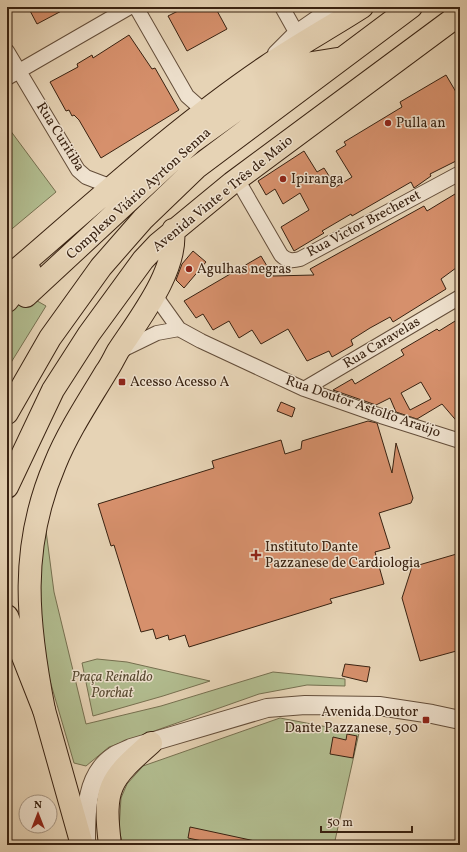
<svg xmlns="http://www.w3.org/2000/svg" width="467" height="852" font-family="Vollkorn,serif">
<rect width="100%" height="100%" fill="#e6d3b5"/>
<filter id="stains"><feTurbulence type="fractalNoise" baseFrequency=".005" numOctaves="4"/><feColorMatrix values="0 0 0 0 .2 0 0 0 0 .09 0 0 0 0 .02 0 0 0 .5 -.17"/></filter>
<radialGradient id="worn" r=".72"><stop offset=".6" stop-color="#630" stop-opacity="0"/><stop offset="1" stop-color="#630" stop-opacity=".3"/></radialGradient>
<path fill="#b2bd90" stroke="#767050" d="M7 126 56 192 7 233Z
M18 290 46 306 7 369V297Z
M45 523 54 592 86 724 161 706 273 672 345 679V686L307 685 259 694 109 747 86 766 74 763 46 667 38 594Z
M97 659 127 662 210 681 163 696 93 716 82 663Z
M280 718 359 733 334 845H123L119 830 121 798 127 784 143 766Z"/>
<path fill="#d6906c" stroke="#392211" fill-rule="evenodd" d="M28 7H69L37 24Z
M186 7H215L227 29 187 51 168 16Z
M129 35 152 69 155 68 179 110 101 158 79 120 74 115 72 116 69 110 66 111 50 82 78 67 77 64 92 55 93 58Z
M446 75 456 92 460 90V159L430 174 431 176 414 188 411 182 352 216 351 214 322 231 324 233 294 251 281 227 309 210 300 193 283 204 275 189 266 195 258 181 304 151 317 172 324 168 336 187 352 177 336 151 346 145 344 142 402 107 400 102Z
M460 191V265L441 279 446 289 393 322 390 317 370 328 351 340 353 345 332 357 329 351 307 361 288 329 261 344 252 330 239 338 229 321 213 330 203 314 196 318 184 301 261 256 273 276 314 275 310 269 424 206 427 211Z
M193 251 206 262 184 288 176 280 182 264Z
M460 318V425L442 404 417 419 396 412 390 398 376 405 333 390 352 379 355 384 404 355 401 350 437 329 439 331ZM421 382 431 399 410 410 401 393Z
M281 402 295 408 292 417 277 411Z
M368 421 377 423 392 473 396 443 413 498 411 503 379 513 390 548 375 552 384 584 330 599 332 603 189 647 185 635 169 640 168 635 156 639 153 629 141 632 114 545 111 546 98 504 214 468 212 461 281 440 285 454 301 449 302 441Z
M460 553V650L420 661 402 598 412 567Z
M345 664 370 667 367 682 342 676Z
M347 734 357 736 353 758 330 754 333 737 346 740Z
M190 827 255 841V845H221L188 838Z"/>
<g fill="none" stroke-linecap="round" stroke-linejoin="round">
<defs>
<path id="minor" d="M136 7 187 96 205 112
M282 7 296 32
M7 51 78 170 86 177 112 187
M275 53 296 32 332 7
M7 78 130 7
M237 179 281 255C287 261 292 261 300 259L460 173
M154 294 179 329 201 341 304 389 381 416 460 441
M118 352 157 333 179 329
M304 389 460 297"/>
<path id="tertiary" d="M86 844C86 814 85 775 114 756 119 753 125 751 131 748L267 708 305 705 379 706 432 714 460 720"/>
<path id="primary" d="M7 616 44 710 82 845
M110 845C103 787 109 780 151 743"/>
<path id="trunk" d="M7 278C91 206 175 128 267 66 298 45 331 27 362 7
M26 296 192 142 283 77 312 63 337 59
M7 301 30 271
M7 413 50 338 101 267 143 219 196 168 411 7
M7 487 53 390 89 334 143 260 158 244 232 183 460 14
M44 710C27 623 19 548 55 464 68 432 88 402 106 372 111 365 114 358 118 351 139 319 178 270 173 230"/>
</defs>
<use href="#minor" stroke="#644e3a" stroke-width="16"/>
<use href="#tertiary" stroke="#644e3a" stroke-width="20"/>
<use href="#primary" stroke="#392211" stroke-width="24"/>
<use href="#trunk" stroke="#392211" stroke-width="24"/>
<use href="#minor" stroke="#efe2cf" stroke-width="14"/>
<use href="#tertiary" stroke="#efe2cf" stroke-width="18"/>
<use href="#primary" stroke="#e6d3b5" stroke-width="22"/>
<use href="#trunk" stroke="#e6d3b5" stroke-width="22"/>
</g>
<g fill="#8f2418" stroke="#efe2cf" stroke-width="1.5">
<circle cx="388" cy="123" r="4"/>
<circle cx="283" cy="179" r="4"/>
<circle cx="189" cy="269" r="4"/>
<rect x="118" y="378" width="8" height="8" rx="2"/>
<path d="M254 549h4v4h4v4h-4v4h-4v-4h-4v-4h4z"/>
<rect x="422" y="716" width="8" height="8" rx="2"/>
</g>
<g text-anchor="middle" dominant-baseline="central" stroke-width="3" stroke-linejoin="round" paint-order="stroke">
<g font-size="14" fill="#392211" stroke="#efe2cf" text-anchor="start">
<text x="396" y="123">Pulla an</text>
<text x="291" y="179">Ipiranga</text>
<text x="197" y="269">Agulhas negras</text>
<text x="130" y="382">Acesso Acesso A</text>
<text x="265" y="547">Instituto Dante<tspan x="265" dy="16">Pazzanese de Cardiologia</tspan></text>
<text x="418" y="712" text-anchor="end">Avenida Doutor<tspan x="418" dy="16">Dante Pazzanese, 500</tspan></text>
</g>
<g font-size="14" fill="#392211" stroke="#efe2cf">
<text transform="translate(60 137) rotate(58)">Rua Curitiba</text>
<text transform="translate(139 194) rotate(-42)">Complexo Viário Ayrton Senna</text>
<text transform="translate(223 194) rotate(-39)">Avenida Vinte e Três de Maio</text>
<text transform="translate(364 224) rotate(-28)">Rua Victor Brecheret</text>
<text transform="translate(382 343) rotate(-31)">Rua Caravelas</text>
<text transform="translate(363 407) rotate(19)">Rua Doutor Astolfo Araújo</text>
</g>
<g font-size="14" font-style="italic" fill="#574931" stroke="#efe2cf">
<text x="112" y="677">Praça Reinaldo<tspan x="112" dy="16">Porchat</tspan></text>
</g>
</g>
<rect width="467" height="852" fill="none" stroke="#e6d3b5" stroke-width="24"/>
<rect x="8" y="8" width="451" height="836" fill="none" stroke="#392211" stroke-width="2"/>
<rect x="12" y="12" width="443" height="828" fill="none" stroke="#392211"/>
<g transform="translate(38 814)"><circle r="19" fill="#efe2cf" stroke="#a69583"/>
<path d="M0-3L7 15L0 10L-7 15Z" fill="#8f2418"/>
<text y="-6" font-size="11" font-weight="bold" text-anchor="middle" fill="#392211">N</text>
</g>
<path d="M321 826v6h91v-6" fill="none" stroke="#392211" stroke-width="2"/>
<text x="327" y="826" font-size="12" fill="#392211" stroke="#efe2cf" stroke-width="3" paint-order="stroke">50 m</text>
<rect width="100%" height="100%" filter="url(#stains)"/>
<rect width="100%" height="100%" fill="url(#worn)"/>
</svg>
